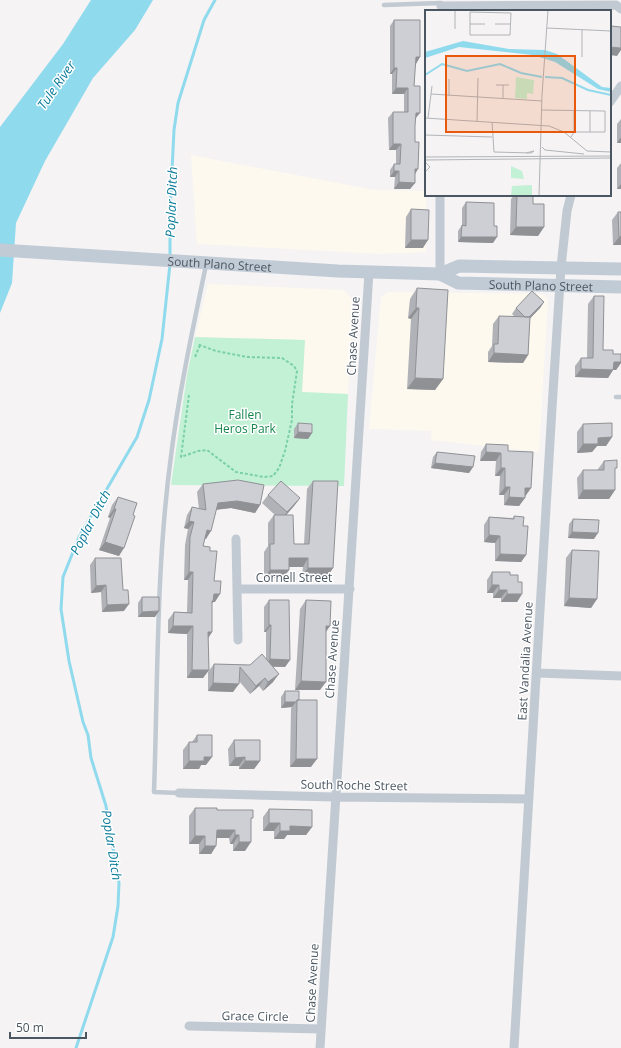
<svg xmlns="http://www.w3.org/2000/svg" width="621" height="1048" font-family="'Open Sans',sans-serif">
<rect width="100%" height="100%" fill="#f5f3f3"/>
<path fill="#fdf9ef" d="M191 155 374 190 426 191V252L381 254 197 244Z
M208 284 344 290 353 300 348 394 302 392 305 340 195 337Z
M388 292 543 294 548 299 539 452 431 440 432 431 369 429 381 297Z"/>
<path fill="#c3f1d5" d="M195 337 305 340 302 392 348 394 344 486 171 485 187 375Z"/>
<path fill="#90daee" d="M91 0H153L135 30 93 78 45 161 16 223 12 283 0 313V127L63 44Z"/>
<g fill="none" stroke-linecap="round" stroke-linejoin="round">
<path stroke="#90daee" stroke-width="3" d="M170 257V211L174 130 178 103 204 20 215 0
M76 1048 113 937 118 906 119 883 106 806 91 758 88 735 83 722 69 661 61 609 63 577 79 537 137 437 149 400 162 339 170 264"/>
<path stroke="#7ad0a6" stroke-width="2" stroke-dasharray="3 2" stroke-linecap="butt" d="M195 357 200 345
M189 395 181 457 198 451 207 450 236 472 264 477 273 476 279 468 285 451 292 420V404L297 371 294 366 282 358 247 357 216 351 197 344"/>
<path stroke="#c1cad2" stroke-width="4.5" d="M384 5 441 3
M616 397H621
M179 793 154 792C158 680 156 567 171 456 179 392 193 328 206 265"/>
<path stroke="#c1cad2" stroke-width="9" d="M441 6 616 5 621 9
M610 102 621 86
M440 274V195
M236 539 238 640
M238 589H350
M538 673 621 676
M179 793 334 797 528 799
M189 1026 321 1029
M320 1048 369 272
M514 1048 552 408 561 267 567 211 571 195"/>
<g stroke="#c1cbd6" stroke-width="13">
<path id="s1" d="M0 250 338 271 440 274 459 266 621 269"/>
<path id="s2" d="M440 274 458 283 621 287"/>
</g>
</g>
<path fill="#b0b2b7" d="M394 20 420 57 415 64 414 86 415 119V183L410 189H394L395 177H390V170L394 164H396V150H389L388 118 393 112H404V94H392V74H390V26Z
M621 119V143H617V124Z
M621 163V189H617V168Z
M514 195H533V204L544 227 538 236 510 235 511 199Z
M466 202 493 243 458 242V231L462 225V208Z
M411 209 423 248H405L406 217Z
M618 212H621V245H613L612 220Z
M417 288 443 379 435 390 407 389 411 319 408 318 410 299Z
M594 296 603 350 613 354H621V363L616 370H613L608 378 575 377V366L581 358H587L588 304Z
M544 302 540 308 530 318 528 355 523 363 488 362V352L492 346 493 324 499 316 515 317 512 314 516 308Z
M298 423 312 433 308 439 294 438V429Z
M583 424 612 437 606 446H597L592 452 577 453V432Z
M486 444 508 451 531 488 519 506 504 505V495H499L500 476H495L496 461H480L481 452Z
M437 452 473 467 469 473 431 468 433 457Z
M604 461 615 472V490L609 499H578L577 478 583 470H598V469Z
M313 481 333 568 327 577 302 576 303 567H289V570L283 578H264V552L268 546V523L274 515H275L262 503 268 495 300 498 294 506 286 515 294 544H304L307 489Z
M203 484 260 505 255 513 231 508 216 510 206 539 205 538 203 546 210 551 214 581 215 602H213L212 603V632L208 638 209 670 203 678H187V634L168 633V620L174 612H187L188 580H184L185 545 188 529 184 528 187 515 192 507 199 509 197 492Z
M118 497 133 515 119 556 99 550 110 518 108 517 112 505Z
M514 516 526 555 521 562 495 561V543L484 542V525L489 517 513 518Z
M573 519 594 539 568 538 569 524Z
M572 550 597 599 591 608 564 606 566 558Z
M95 558 123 590 124 611 102 612 101 592 91 593 90 565Z
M492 572 510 575 518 582 522 594 517 602H501V598H493V593H487V580Z
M142 597 155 617H138V603Z
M269 600 290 660 285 667H273V682L263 691 259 686 250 694 239 681 233 692 208 691V672L214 664 250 665 266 658V632H264V607Z
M306 600 326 631 320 690H295L300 609Z
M285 691 299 700 311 767H290L291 708 292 707 281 708V697Z
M197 735 206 765H201L199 769H183V750L189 742H192Z
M234 740 260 761 254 769H239V766H229L228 749Z
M195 808 217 810 251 821 245 851H233V844H230L229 838H216V846L211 854H199V844H189V816Z
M269 809 312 827 306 835H287L284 839H274V831H263V817Z"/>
<path fill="#909195" d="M610 47 621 48V50L617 56 610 55Z
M416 57H420L416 64H411Z
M394 68H397L392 74H390Z
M396 88H408L404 94H392Z
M416 113H420L415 119Z
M621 137V143H617Z
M393 144H401L396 150H389Z
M415 169H418L414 176Z
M394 171H399L395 177H390Z
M399 182 415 183 410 189H394Z
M621 184V189H617Z
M516 227H544L538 236 510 235Z
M461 237H497L493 243 458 242Z
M619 237H621V245H613Z
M411 240H428L423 248H405Z
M544 302 540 308 524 325 528 319Z
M416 308H419L411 319 408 318Z
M494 353 528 355 523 363 488 362Z
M614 362H621V363L616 370H613L608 378 575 377 581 369Z
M415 378 443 379 435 390 407 389Z
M298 432 312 433 308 439 294 438Z
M612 437 606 446H597L592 452 577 453 583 444 598 438Z
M486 452 501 453 496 461H480Z
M435 463 473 467 469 473 431 468Z
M501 468H505L500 476H495Z
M505 487H510L504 495H499Z
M525 488H531L525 496Z
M583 490H615L609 499H578Z
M509 497 525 498 519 506 504 505Z
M300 498 294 506 281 521 287 512Z
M237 501 260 505 255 513 231 508 212 510 218 503Z
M114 509H116L110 518 108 517Z
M189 521 194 522 188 529 184 528Z
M207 530 211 531 206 539 201 537Z
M572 532 598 533 594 539 568 538Z
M489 535 500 536 495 543 484 542Z
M105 542 124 548 119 556 99 550Z
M500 554 526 555 521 562 495 561Z
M289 558H308L303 567H283Z
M308 568H333L327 577 302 576Z
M270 570H289L283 578H264Z
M189 572H193L188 580H184Z
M106 585 101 592 91 593 96 586Z
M492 585H499L493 593H487Z
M499 590H507L501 598H493Z
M214 594H220L215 602H213L208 609Z
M507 594H522L517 602H501Z
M569 598 597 599 591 608 564 606Z
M129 604 124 611 102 612 107 605Z
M159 611 155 617H138L142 612Z
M269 625H271L266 632H264Z
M173 626H193L187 634 168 633Z
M326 626H330L324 635Z
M208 632H212L207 640Z
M270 659 290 660 285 667 265 666Z
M192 670H209L203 678H187Z
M279 674 273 682 263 691 268 682Z
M265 678 259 686 250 694 256 686Z
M301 681 326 682 320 690H295Z
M213 683 239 684 233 692 208 691Z
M285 702H296L292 707 281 708Z
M204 757H212L206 765H201L199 769H183L189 761Z
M245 757 239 766H229L235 758Z
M296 759H317L311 767H290Z
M245 761H260L254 769H239Z
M269 823H280L274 831H263Z
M290 826 312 827 306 835H287L284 839H274L280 831Z
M217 830H235L229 838H211Z
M235 835H239L233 844H230Z
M195 836H205L199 844H189Z
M239 842H251L245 851H233Z
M205 846H216L211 854H199Z"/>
<path fill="#cdcfd5" stroke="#909195" d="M394 20H420V57H416L414 86H420V113H416L415 126V142H419L418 169H415V183L399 182V171H394V164H400L401 144H393V112H408V88H396L397 68H394Z
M610 21H611V26L621 27V48L610 47Z
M517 195H533V204H544V227H516Z
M466 202 494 203V226H497V237H461L462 225 466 226Z
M411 209 429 210 428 240H411Z
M618 212H621V237H619Z
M417 288 448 290 443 379 415 378 419 308H416Z
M532 291 544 302 529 317H525L516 308Z
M594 296H604L603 350H613V354H621V362H614L613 370 581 369V358H593Z
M499 316 530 317 528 355 494 353V344H498Z
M298 423 312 424V433L298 432Z
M612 423V437L598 438V444H583V424Z
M486 444 508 445V451L533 452 531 488H525V498L509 497 510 487H505V468H501V453L486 452Z
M437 452 475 456 473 467 435 463Z
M617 460V468H615V490H583V470H604V461Z
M238 480 264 485 260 505 237 501 218 503 211 531 207 530 203 546 210 547V551H217L214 581H221L220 594H214L213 601H212V632H208L209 670H192L193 626H173L174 612 192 613 193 572H189L190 537 194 522 189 521 192 507 206 510 203 484Z
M281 481 300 498 287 512 268 495Z
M313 481H338L333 568H308V558H289V570H270V544H274V515H293L294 544H309Z
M118 497 137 503 133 515 135 516 124 548 105 542 116 509H114Z
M514 516 524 517 523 526H528L526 555 500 554V536L489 535V517L514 519Z
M573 519 599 520 598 533 572 532Z
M572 550 599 551 597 599 569 598Z
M95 558H121L123 590H128L129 604 107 605 106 585 96 586Z
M492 572H510V575H518V582H522V594H507V590H499V585H492Z
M142 597H159V611L142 612Z
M269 600H289L290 660 270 659 271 625H269Z
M306 600 331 601 330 626H326V682L301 681Z
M262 654 279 674 268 682 265 678 256 686 240 667 239 684 213 683 214 664 250 665Z
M285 691H299V700H297L296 702H285Z
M297 700H317V759H296Z
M197 735H212V757H204V761H189V742H197Z
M234 740H260V761H245V757L235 758Z
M195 808H217V810H253V818H251V842H239V835H235V830H217L216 846H205V836H195Z
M269 809 312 810V827L290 826V831H280V823H269Z"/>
<g text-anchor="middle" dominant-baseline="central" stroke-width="3" stroke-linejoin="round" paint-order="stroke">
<g font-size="12" fill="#4a5661" stroke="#fff">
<text stroke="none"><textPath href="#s1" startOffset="220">South Plano Street</textPath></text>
<text stroke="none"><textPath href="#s2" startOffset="103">South Plano Street</textPath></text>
<text transform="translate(353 336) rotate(-87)">Chase Avenue</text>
<text x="294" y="577">Cornell Street</text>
<text transform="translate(332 659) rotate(-86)">Chase Avenue</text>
<text transform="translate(525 661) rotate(-87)">East Vandalia Avenue</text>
<text transform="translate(354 785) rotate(1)">South Roche Street</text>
<text transform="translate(312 983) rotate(-87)">Chase Avenue</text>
<text transform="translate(255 1016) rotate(1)">Grace Circle</text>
</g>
<g font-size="12" fill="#17864f" stroke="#fff">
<text x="245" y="414">Fallen<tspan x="245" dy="14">Heros Park</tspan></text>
</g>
<g font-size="13" font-style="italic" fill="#0c7c9b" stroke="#fff">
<text transform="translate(56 85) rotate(-55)">Tule River</text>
<text transform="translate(171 202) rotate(-88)">Poplar Ditch</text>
<text transform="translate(90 522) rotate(-62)">Poplar Ditch</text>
<text transform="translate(112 845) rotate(81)">Poplar Ditch</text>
</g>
</g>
<g transform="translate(425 10)">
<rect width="186" height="186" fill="#f5f3f3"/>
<path d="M91 67 109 70 108 84 102 83V89L90 88ZM86 156 97 161 99 169 86 168ZM107 175V186H86L87 176Z" fill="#c3f1d5"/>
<path d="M38 31 84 39 120 40 132 44 177 77 186 78V82L173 79 130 52 108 45 34 37 0 48V42Z" fill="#90daee"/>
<path fill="none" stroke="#90daee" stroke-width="2" d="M0 65 17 54 42 61 75 54 96 63 117 67M120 67 137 68 163 80 186 85"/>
<path fill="none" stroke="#b1b4b9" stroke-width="1" d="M45 2 86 3 85 25H45ZM45 14H60M70 14H85M122 18 186 21M30 19V0M157 20V47M71 75H84M6 84 117 91M24 86V69M78 89V75M116 100 180 101V122H149M0 108 124 116 139 122 162 141 186 142M3 108 7 76M52 111 53 68M67 112 69 142 106 143 109 141 101 143M165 122V101M0 125 67 127M146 127 149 122V100M117 137 120 140 159 144M0 147 186 146M0 150 186 148M0 152 5 157 0 162M114 186 117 85 123 0"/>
<path fill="#e8590c" fill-opacity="0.15" stroke="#e8590c" stroke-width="2" d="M21 46H150V122H21Z"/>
<rect width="186" height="186" fill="none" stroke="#4a5661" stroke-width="2"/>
</g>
<path d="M10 1032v6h76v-6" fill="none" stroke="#4a5661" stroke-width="2"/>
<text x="16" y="1032" font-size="12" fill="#4a5661" stroke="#ffffff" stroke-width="3" paint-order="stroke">50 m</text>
</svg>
